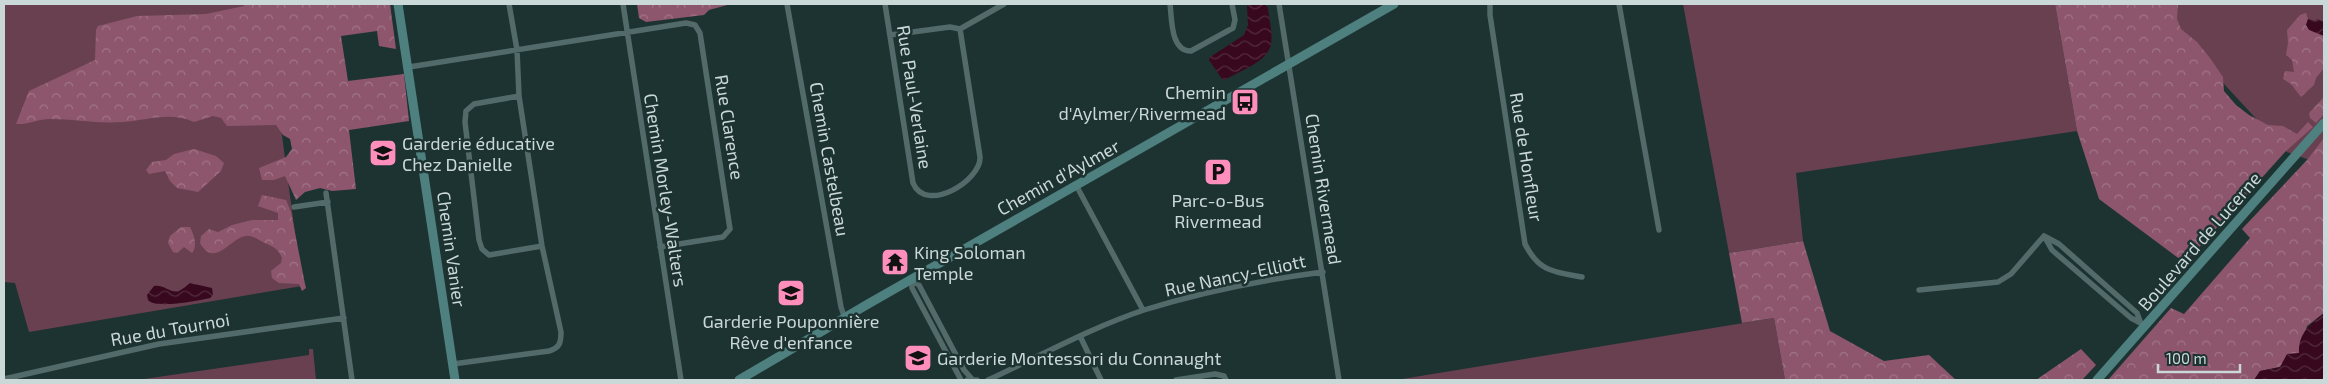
<svg xmlns="http://www.w3.org/2000/svg" width="2328" height="384" font-family="'Exo 2',sans-serif">
<defs>
<pattern id="forest-crowns" width="20" height="18" patternUnits="userSpaceOnUse" patternTransform="scale(1.25)"><rect width="20" height="18" fill="#8d566c"/><path d="M2 6a3 3 0 1 1 6 0M12 15a3 3 0 1 1 6 0" fill="none" stroke="#a17587"/></pattern>
<pattern id="water-waves" width="16" height="10" patternUnits="userSpaceOnUse" patternTransform="scale(1.25)"><rect width="16" height="10" fill="#38081f"/><path d="M0 5q4-4 8 0t8 0" fill="none" stroke="#532b3f"/></pattern>
</defs>
<rect width="100%" height="100%" fill="#1d3332"/>
<path fill="#684050" d="M4 4H283L279 113 302 286 29 332 15 283 4 282Z
M1683 4H2055L2077 131 1796 173 1803 241 1729 253Z
M2171 4H2324V165L2287 152 2176 32Z
M1774 318 1785 380H1396Z
M309 349H313L316 380H137L309 355Z"/>
<path fill="url(#forest-crowns)" d="M245 4H390L396 49 379 46 377 31 341 36 348 81 404 74 409 121 349 130 356 189 332 191 320 188 305 192 296 200 285 176 274 180H262L259 168 286 157 292 149 290 139 283 135 276 125 227 126 221 118 213 116 194 122C171 111 147 120 123 122 97 124 74 119 50 119 38 119 28 125 16 124L29 91 95 60 96 30 98 26 137 16 206 14 244 6Z
M637 4H731L709 10 704 15 646 22 639 18Z
M2055 4H2178L2177 19 2181 29 2197 42 2210 58 2223 77 2224 91 2236 105 2249 115 2268 125 2283 126 2297 134 2308 122 2313 127 2285 152 2185 263 2099 199 2077 131Z
M2306 13 2308 19 2306 25 2324 36V68L2316 78 2314 85 2301 97 2291 84 2283 79 2285 71 2294 72 2292 60 2286 55 2288 43 2287 30 2300 15Z
M2324 97V114L2316 123 2310 118 2309 113Z
M2324 138V313L2307 326 2299 353 2280 367 2260 371 2254 380H2108L2171 308 2184 314 2250 238 2242 229 2307 160Z
M194 149 216 156 224 163 221 171 198 192 177 188 170 181 165 171 149 174 146 170 152 162 166 160 174 154Z
M262 195 286 200 291 212 305 284 306 288 302 291 299 284 279 283 272 278 271 271 281 263 282 258C278 248 273 247 265 243 260 241 255 237 250 236 232 233 216 271 200 243L201 236 209 229 218 232 232 225 252 220H278V213L258 206Z
M181 227H190C194 235 198 246 192 253L184 247 177 253 173 252 168 243 170 236Z
M1803 241 1830 331 1884 361 1929 355 1956 380H1785L1774 318 1742 323 1729 253Z
M2081 349 2096 365 2082 380H2036Z"/>
<path fill="url(#water-waves)" d="M1256 4H1265L1268 8C1269 19 1273 33 1271 44 1268 62 1239 71 1225 80L1222 79 1209 60 1210 57 1244 35 1248 25 1247 6Z
M2308 19 2316 21 2317 19 2324 22V36L2309 30 2306 25Z
M190 283 212 288 213 295 210 298C198 301 155 309 148 300L147 295 154 286C164 284 171 294 179 291 183 289 186 286 190 283Z
M2324 313V380H2254L2260 371 2280 367 2287 354 2299 353C2298 334 2310 324 2324 313Z"/>
<g fill="none" stroke-linecap="round" stroke-linejoin="round">
<path stroke="#526a69" stroke-width="5.5" d="M623 4 681 380
M787 4 841 307 845 319
M885 4 913 183C926 214 981 181 980 157L960 29
M1170 4C1172 18 1170 51 1191 51L1233 28 1235 20 1232 4
M1279 4 1339 380
M1490 4V15L1525 244C1539 272 1554 272 1582 277
M1619 4 1659 230
M890 35 950 27 960 29 1004 4
M409 67 686 23 695 25 700 33 730 229 723 237 660 247
M519 96 474 104 466 111 465 122 479 240 482 249 489 255 542 246
M1076 185 1143 310
M326 193 352 380
M294 207 328 202
M911 280 919 285 964 370 972 379
M911 280 912 288 961 380
M1919 290 1998 282 2011 274 2044 236
M2140 321 2137 313 2059 244 2044 236 2052 250 2131 318 2146 326
M1080 336 1101 380
M453 364 549 351C560 348 561 342 561 332L542 246 519 96 517 50 509 4
M4 379 159 344 344 318
M967 380H977
M988 380C1040 356 1090 328 1144 310 1202 292 1262 280 1323 272
M1176 380 1215 374 1224 376 1226 380"/>
<path stroke="#4e807f" stroke-width="9" d="M398 4 455 380
M739 380 868 304 1394 4
M2097 380 2324 123"/>
</g>
<defs>
<symbol id="bus-square" viewBox="-11 -11 22 22"><rect x="-9" y="-9" width="18" height="18" rx="4" fill="#fe8ebc" stroke="#1d3332"/><path d="M-5-6H5V4H4V6H2V4H-2V6H-4V4H-5ZM-3.5-4V0h7V-4ZM-3.5 1.2v1.5H-2V1.2ZM2 1.2v1.5H3.5V1.2Z" fill="#111"/></symbol>
<symbol id="school-square" viewBox="-11 -11 22 22"><rect x="-9" y="-9" width="18" height="18" rx="4" fill="#fe8ebc" stroke="#1d3332"/><path d="M0-5L7-2L0 1L-7-2ZM-4 1L0 2.5L4 1V4Q0 6-4 4Z" fill="#111"/></symbol>
<symbol id="parking-square" viewBox="-11 -11 22 22"><rect x="-9" y="-9" width="18" height="18" rx="4" fill="#fe8ebc" stroke="#1d3332"/><path d="M-3.5-5.5H1a3.5 3.5 0 0 1 0 7H-1V5.5H-3.5ZM-1-3.4V-.6H.8a1.4 1.4 0 0 0 0-2.8Z" fill="#111"/></symbol>
<symbol id="temple-square" viewBox="-11 -11 22 22"><rect x="-9" y="-9" width="18" height="18" rx="4" fill="#fe8ebc" stroke="#1d3332"/><path d="M0-6L5-2H3V0L6.5 2.5H4V6H1.5V3h-3V6H-4V2.5H-6.5L-3 0V-2H-5Z" fill="#111"/></symbol>
</defs>
<g fill-rule="evenodd">
<use href="#bus-square" x="1229" y="86" width="32" height="32"/>
<use href="#school-square" x="367" y="137" width="32" height="32"/>
<use href="#parking-square" x="1202" y="156" width="32" height="32"/>
<use href="#temple-square" x="879" y="246" width="32" height="32"/>
<use href="#school-square" x="775" y="277" width="32" height="32"/>
<use href="#school-square" x="902" y="342" width="32" height="32"/>
</g>
<g text-anchor="middle" dominant-baseline="central" stroke-width="5" stroke-linejoin="round" paint-order="stroke">
<g font-size="18" fill="#cbd8d8" stroke="#1d3332" text-anchor="start">
<text x="1226" y="92" text-anchor="end">Chemin<tspan x="1226" dy="21">d'Aylmer/Rivermead</tspan></text>
<text x="402" y="143">Garderie éducative<tspan x="402" dy="21">Chez Danielle</tspan></text>
<text x="1218" y="200" text-anchor="middle">Parc-o-Bus<tspan x="1218" dy="21">Rivermead</tspan></text>
<text x="914" y="252">King Soloman<tspan x="914" dy="21">Temple</tspan></text>
<text x="791" y="321" text-anchor="middle">Garderie Pouponnière<tspan x="791" dy="21">Rêve d'enfance</tspan></text>
<text x="937" y="358">Garderie Montessori du Connaught</text>
</g>
<g font-size="18" fill="#cbd8d8" stroke="#1d3332">
<text transform="translate(915 97) rotate(81)">Rue Paul-Verlaine</text>
<text transform="translate(730 127) rotate(81)">Rue Clarence</text>
<text transform="translate(1527 157) rotate(81)">Rue de Honfleur</text>
<text transform="translate(830 159) rotate(80)">Chemin Castelbeau</text>
<text transform="translate(1058 177) rotate(-29)">Chemin d'Aylmer</text>
<text transform="translate(1324 189) rotate(81)">Chemin Rivermead</text>
<text transform="translate(666 190) rotate(81)">Chemin Morley-Walters</text>
<text transform="translate(2199 241) rotate(-49)">Boulevard de Lucerne</text>
<text transform="translate(452 249) rotate(82)">Chemin Vanier</text>
<text transform="translate(1235 275) rotate(-12)">Rue Nancy-Elliott</text>
<text transform="translate(170 329) rotate(-10)">Rue du Tournoi</text>
</g>
</g>
<rect width="2328" height="384" fill="none" stroke="#cbd8d8" stroke-width="10"/>
<path d="M2158 364v8h82v-8" fill="none" stroke="#cbd8d8" stroke-width="2.5"/>
<text x="2166" y="364" font-size="15" fill="#cbd8d8" stroke="#1d3332" stroke-width="4" paint-order="stroke">100 m</text>
</svg>
